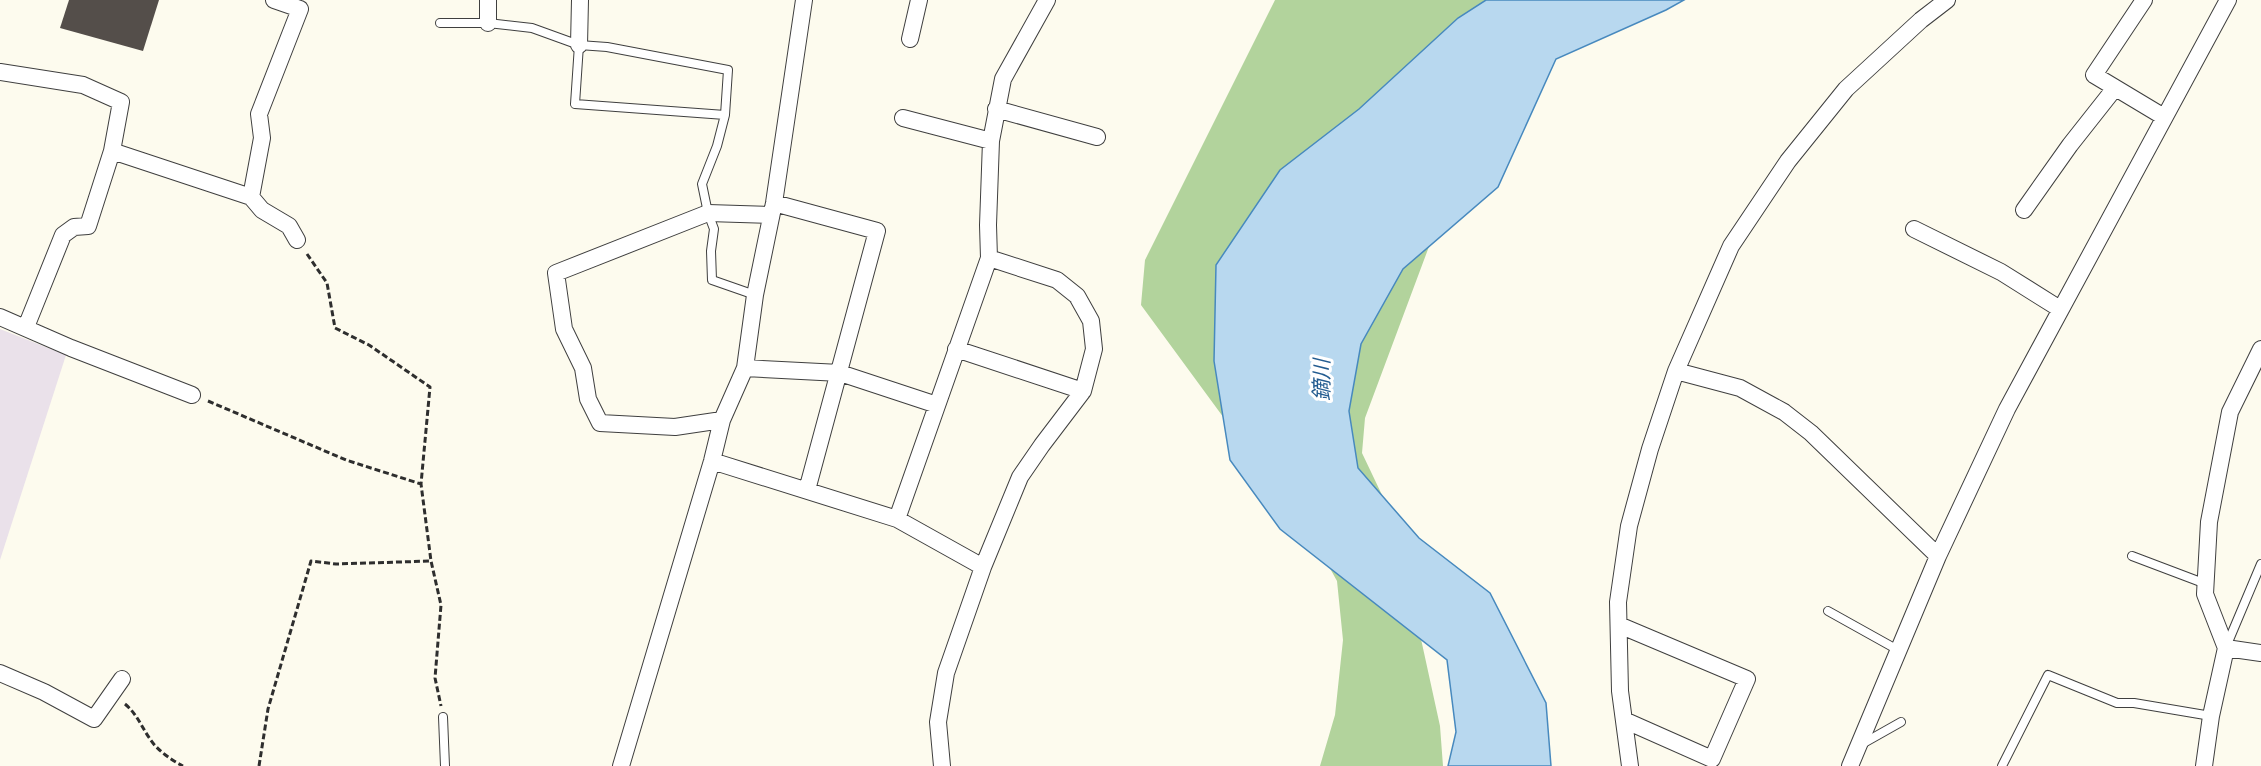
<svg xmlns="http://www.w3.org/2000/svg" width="2261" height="766" font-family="Merriweather,'Noto Sans JP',serif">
<rect width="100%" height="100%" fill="#fdfbee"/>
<path fill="#eae1ea" d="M0 329 66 355 0 560Z"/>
<path fill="#b2d39c" d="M1275 0H1521L1365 418 1362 453 1382 495 1401 561 1421 639 1440 726 1443 766H1320L1335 715 1343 640 1337 581 1306 525 1254 459 1141 305 1145 260Z"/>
<path fill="#b8d8ef" stroke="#4789be" stroke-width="1.5" d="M1486 0H1684L1666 10 1556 59 1498 187 1403 269 1361 344 1349 411 1358 468 1419 538 1490 593 1546 703 1551 766H1448L1456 732 1447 660 1280 529 1230 460 1214 361 1216 265 1280 170 1359 109 1458 18Z"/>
<path fill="#544e4a" d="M69 0H159L143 51 60 28Z"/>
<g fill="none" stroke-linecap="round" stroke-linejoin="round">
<defs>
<path id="lane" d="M440 23H488L532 28 579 45 607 47 728 70 725 115 717 146 702 184 708 213 714 229 711 251 712 280 755 295
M579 45 575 104 725 115
M2132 556 2206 584
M1828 611 1898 650
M2226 647 2261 564
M443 717 445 766
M1862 744 1901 722
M2002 766 2048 675 2117 703H2134L2211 716"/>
<path id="street" d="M2144 0 2094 75 2164 117
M488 23V0
M910 39 919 0
M579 45 580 0
M0 72 83 85 121 102 112 151 88 226 74 227 63 235 26 327
M996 109 1097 137
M903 118 991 141
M112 151 251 197 262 210 289 226 297 240
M251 197 262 138 259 114 300 9 274 0
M774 203 877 231 807 490
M2024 210 2070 145 2115 88
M1914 229 2001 272 2060 309
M0 317 71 348 192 395
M956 349 1083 391
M745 368 840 373 937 405
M1676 371 1731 246 1788 161 1846 89 1921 20 1947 0
M722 420 675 427 600 423 588 399 583 368 564 329 556 273 708 213 771 215
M712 461 897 519 983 567
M897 519 989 258
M1619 625 1747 679 1712 759 1624 720
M2226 648 2261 653
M0 673 44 692 94 719 122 679
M621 766 712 461 722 420 745 368 755 295 774 203 804 0
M942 766 938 722 946 673 983 567 1020 477 1042 445 1083 391 1094 349 1091 321 1077 296 1057 280 989 258 988 225 991 141 1003 79 1047 0
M1630 766 1620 691 1618 602 1629 526 1650 449 1676 371 1740 388 1784 412 1811 433 1938 556
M1850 766 1938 556 2007 409 2228 0
M2204 766 2211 716 2226 648 2205 594 2209 522 2230 412 2261 349"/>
</defs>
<use href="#lane" stroke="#3f3f3f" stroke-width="10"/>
<use href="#street" stroke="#3f3f3f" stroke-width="18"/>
<path stroke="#2e2e2e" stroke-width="3" stroke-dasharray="6 3" stroke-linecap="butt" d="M307 254 327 283 335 328 369 345 430 387 421 484 431 561 441 605 435 678 441 706
M208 401 346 460 421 484
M125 704C137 714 141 726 150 739 157 750 171 760 183 766
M259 766 268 709 311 561 336 564 431 561"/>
<use href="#lane" stroke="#fff" stroke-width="8"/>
<use href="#street" stroke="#fff" stroke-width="16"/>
</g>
<g text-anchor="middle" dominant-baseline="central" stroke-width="6" stroke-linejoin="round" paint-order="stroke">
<g font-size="21" font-style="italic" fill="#235c90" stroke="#fff">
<text transform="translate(1321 380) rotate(-90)">鏑川</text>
</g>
</g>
</svg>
